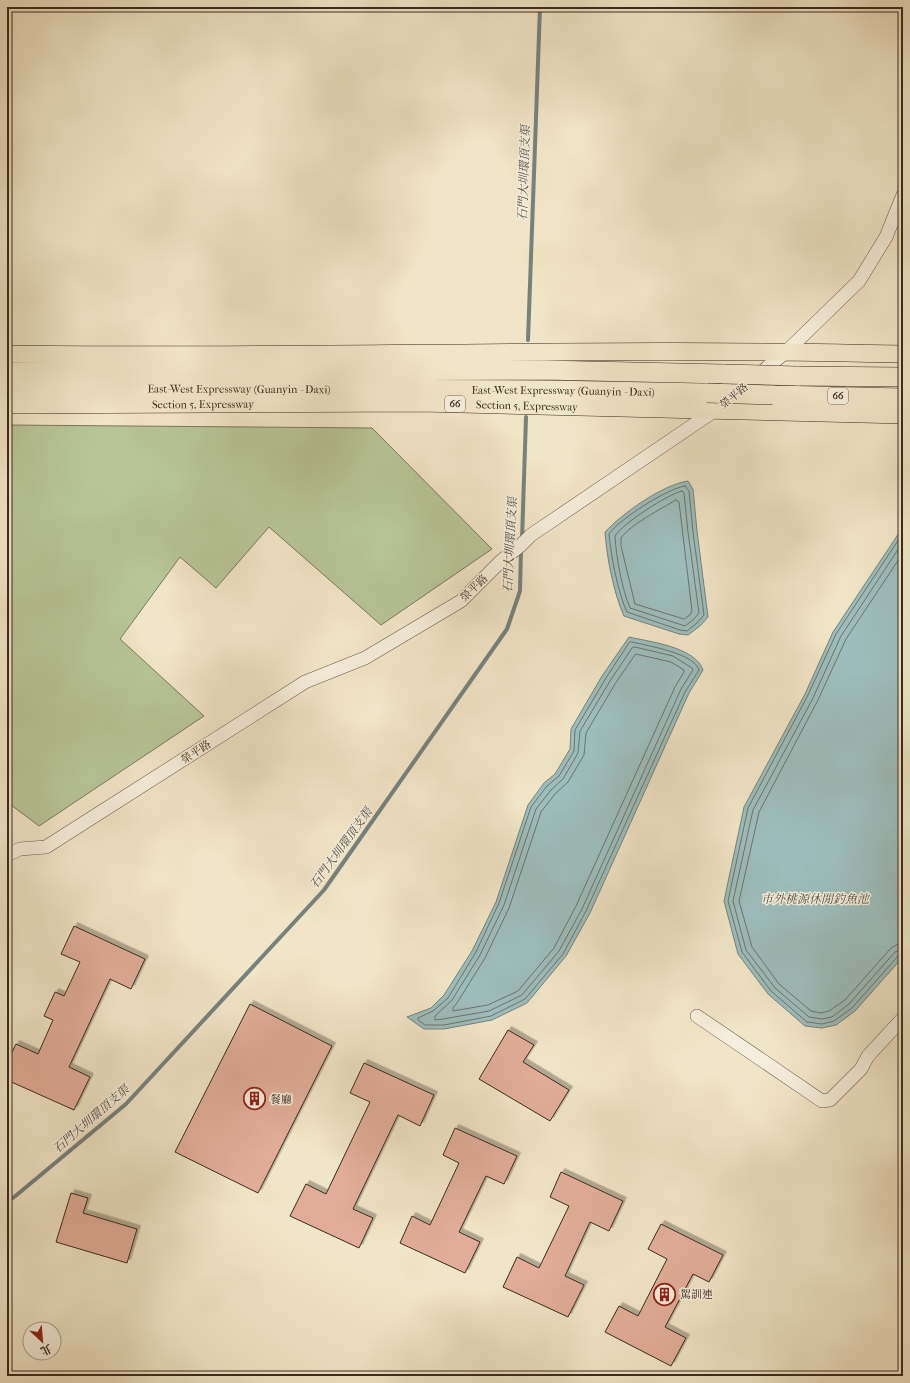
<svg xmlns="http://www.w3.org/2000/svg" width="910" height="1383" font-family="'IM FELL French Canon','Noto Serif TC',serif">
<defs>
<filter id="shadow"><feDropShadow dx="3.5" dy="-3.5" stdDeviation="0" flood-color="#0004"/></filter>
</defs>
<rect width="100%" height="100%" fill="#f0e5c6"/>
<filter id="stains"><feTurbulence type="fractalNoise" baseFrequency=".005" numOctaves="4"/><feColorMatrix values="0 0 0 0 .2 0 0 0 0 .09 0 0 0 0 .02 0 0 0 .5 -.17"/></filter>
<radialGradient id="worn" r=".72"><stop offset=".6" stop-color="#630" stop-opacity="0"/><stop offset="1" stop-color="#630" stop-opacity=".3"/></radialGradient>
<path fill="#b7c597" stroke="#7a785a" d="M7 425 372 428 492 549 381 625 269 527 216 588 180 557 120 639 204 716 39 826 7 802Z"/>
<path fill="#9dbdbc" stroke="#76827c" d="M688 481 693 489 697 531 708 617 700 626 688 635 679 634 624 616C613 591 607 558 605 532 623 513 662 485 688 481Z
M903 527V957L855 1011 836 1025 822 1028 805 1026 768 994 738 954 724 901 744 807 805 694 833 632Z
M629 637C651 642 695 647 703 670L689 693 590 913 566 956 527 1003 492 1020 444 1029H424L407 1017 431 1008 444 995 472 951 496 902 528 805 544 783 555 774 570 749 571 729 602 676Z"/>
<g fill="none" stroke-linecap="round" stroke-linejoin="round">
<path stroke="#6c746c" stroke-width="1" d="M685 486 689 491 693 532 704 615 697 623 687 631 680 630 627 612C618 593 611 556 609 534 618 520 668 488 685 486Z
M682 491 684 493 688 532 699 613 694 619 685 626 630 608C622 589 616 557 615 536 622 524 668 494 682 491Z
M676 500 679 502 692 611 690 615 684 619 635 604 621 546V538C631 524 661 509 676 500Z
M903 533 836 634 808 695 748 808 728 901 742 952 771 991 807 1022 822 1024 834 1021 852 1008 898 956 903 954
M903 542 841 636 813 698 753 810 733 901 746 950 775 988 809 1017 822 1019 832 1017 849 1004 895 952 903 949
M903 553 846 639 818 700 759 812 739 901 752 947 779 984 811 1011 821 1013 829 1011 845 1000 891 948 896 945 903 943
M630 642H632C648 646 694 653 699 670L685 692 586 911 563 954 525 999 491 1016 444 1025H425L418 1020V1018L433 1011 448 998 476 952 499 903 531 807 547 786 559 776 574 751 575 730 606 678Z
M635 647 673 656 692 668 693 670 681 689 582 909 559 951 522 995 489 1011 443 1019 435 1020V1016L452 1000 480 955 504 905 536 809 551 790 563 779 578 753 580 731 610 681 632 648Z
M636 654 671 662 684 670V672L675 687 576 906 554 948 518 991 488 1005 453 1011V1008L457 1003 485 958 509 908 541 812 555 794 568 782 584 755 586 733 615 684Z"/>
<path stroke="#76827c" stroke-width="4" d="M528 340 540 7
M522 540 526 417
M7 1198H13L126 1104 324 890 507 629 520 591 521 549"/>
</g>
<path fill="#e1ad98" stroke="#3c2a1c" filter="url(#shadow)" d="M74 926 145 959 131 989 110 979 69 1067 90 1077 74 1110 7 1080V1062L16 1044 38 1054 53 1020 44 1016 55 992 64 996 80 962 61 954Z
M250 1004 332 1046 258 1193 175 1152Z
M508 1030 534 1045 523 1062 569 1090 550 1121 479 1079Z
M364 1063 434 1095 420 1126 398 1115 353 1209 373 1218 359 1248 290 1216 306 1184 326 1194 370 1102 350 1093Z
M455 1128 517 1156 504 1184 486 1176 459 1232 480 1242 465 1273 400 1243 412 1216 430 1225 459 1163 443 1155Z
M561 1172 623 1201 609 1231 590 1222 565 1276 584 1285 568 1317 503 1287 517 1257 539 1268 569 1206 550 1197Z
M71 1193 88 1198 83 1213 137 1229 127 1263 56 1242Z
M661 1224 723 1255 709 1282 693 1274 665 1327 686 1338 671 1366 605 1332 619 1306 638 1316 667 1259 648 1249Z"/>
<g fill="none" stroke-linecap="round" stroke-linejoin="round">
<defs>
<path id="minor" d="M757 376 787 351 859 281 886 237 903 195
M7 855 20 849 46 847 305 682 365 658 461 601 501 561 520 546 531 535 717 409
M697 1016 822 1101 830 1100 861 1069 868 1056 903 1018"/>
<g id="major">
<path d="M7 354C306 358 604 347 903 354"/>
<path id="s1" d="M7 405 422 403 903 415"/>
</g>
<g id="highway">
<path d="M7 372 544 370 724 374"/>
<path d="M797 376 903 377"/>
<path id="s2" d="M7 388 550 390 707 393"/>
<path d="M773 395 903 398"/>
</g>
</defs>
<use href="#minor" stroke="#695946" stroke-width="14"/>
<use href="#major" stroke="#3c2a1c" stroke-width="18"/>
<use href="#highway" stroke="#3c2a1c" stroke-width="20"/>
<use href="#minor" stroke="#f5eeda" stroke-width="13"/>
<use href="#major" stroke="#f0e5c6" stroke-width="17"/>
<use href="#highway" stroke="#f0e5c6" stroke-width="19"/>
<defs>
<path id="highway-bridge" d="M724 374 797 376
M707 393 773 395"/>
</defs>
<use href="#highway-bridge" stroke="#3c2a1c" stroke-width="20" stroke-linecap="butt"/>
<use href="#highway-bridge" stroke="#f0e5c6" stroke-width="19"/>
</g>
<defs>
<symbol id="building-ring" viewBox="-11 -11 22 22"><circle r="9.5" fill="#f5eeda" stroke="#8f2418" stroke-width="1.5"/><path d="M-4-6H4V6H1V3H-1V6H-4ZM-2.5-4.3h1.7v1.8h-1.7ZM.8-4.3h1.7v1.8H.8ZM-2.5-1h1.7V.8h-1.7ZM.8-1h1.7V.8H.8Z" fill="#8f2418"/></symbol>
</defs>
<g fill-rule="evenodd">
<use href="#building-ring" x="242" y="1086" width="25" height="25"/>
<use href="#building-ring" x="652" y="1282" width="25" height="25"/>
</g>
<g text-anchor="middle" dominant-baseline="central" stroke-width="3" stroke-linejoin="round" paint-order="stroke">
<g fill="#f5eeda" stroke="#746555" stroke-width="1">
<rect x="828" y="388" width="20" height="16" rx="3"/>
<rect x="445" y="396" width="20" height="16" rx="3"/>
</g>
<g font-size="10" font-weight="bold" fill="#3c2a1c">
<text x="838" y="396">66</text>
<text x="455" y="404">66</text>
</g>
<g font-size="11" fill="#3c2a1c" stroke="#f5eeda">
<text stroke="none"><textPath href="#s2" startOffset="232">East-West Expressway (Guanyin - Daxi)</textPath></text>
<text stroke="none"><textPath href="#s2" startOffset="556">East-West Expressway (Guanyin - Daxi)</textPath></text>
<text transform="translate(734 396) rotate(-40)">榮平路</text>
<text stroke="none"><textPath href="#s1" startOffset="196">Section 5, Expressway</textPath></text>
<text stroke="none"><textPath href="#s1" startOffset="520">Section 5, Expressway</textPath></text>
<text transform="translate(474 588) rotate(-44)">榮平路</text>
<text transform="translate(196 752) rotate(-33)">榮平路</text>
</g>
<g font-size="11" fill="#3c2a1c" stroke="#f5eeda" text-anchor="start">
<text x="270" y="1099">餐廳</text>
<text x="680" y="1294">駕訓連</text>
</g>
<g font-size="12" font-style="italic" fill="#544f44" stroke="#f5eeda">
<text transform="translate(524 173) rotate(-88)">石門大圳環頂支渠</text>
<text transform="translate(510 545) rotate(-87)">石門大圳環頂支渠</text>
<text transform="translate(341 848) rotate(-54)">石門大圳環頂支渠</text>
<text x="815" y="899">市外桃源休閒釣魚池</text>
<text transform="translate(91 1119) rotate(-41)">石門大圳環頂支渠</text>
</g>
</g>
<rect width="910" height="1383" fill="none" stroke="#f0e5c6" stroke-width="24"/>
<rect x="8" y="8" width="894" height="1367" fill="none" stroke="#3c2a1c" stroke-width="2"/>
<rect x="12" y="12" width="886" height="1359" fill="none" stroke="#3c2a1c"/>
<g transform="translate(42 1341) rotate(154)"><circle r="19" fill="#f5eeda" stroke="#aba08e"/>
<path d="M0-3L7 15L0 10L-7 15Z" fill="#8f2418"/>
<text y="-6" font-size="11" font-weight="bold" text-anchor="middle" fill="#3c2a1c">北</text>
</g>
<rect width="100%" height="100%" filter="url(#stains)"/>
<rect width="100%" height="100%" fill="url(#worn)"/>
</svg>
